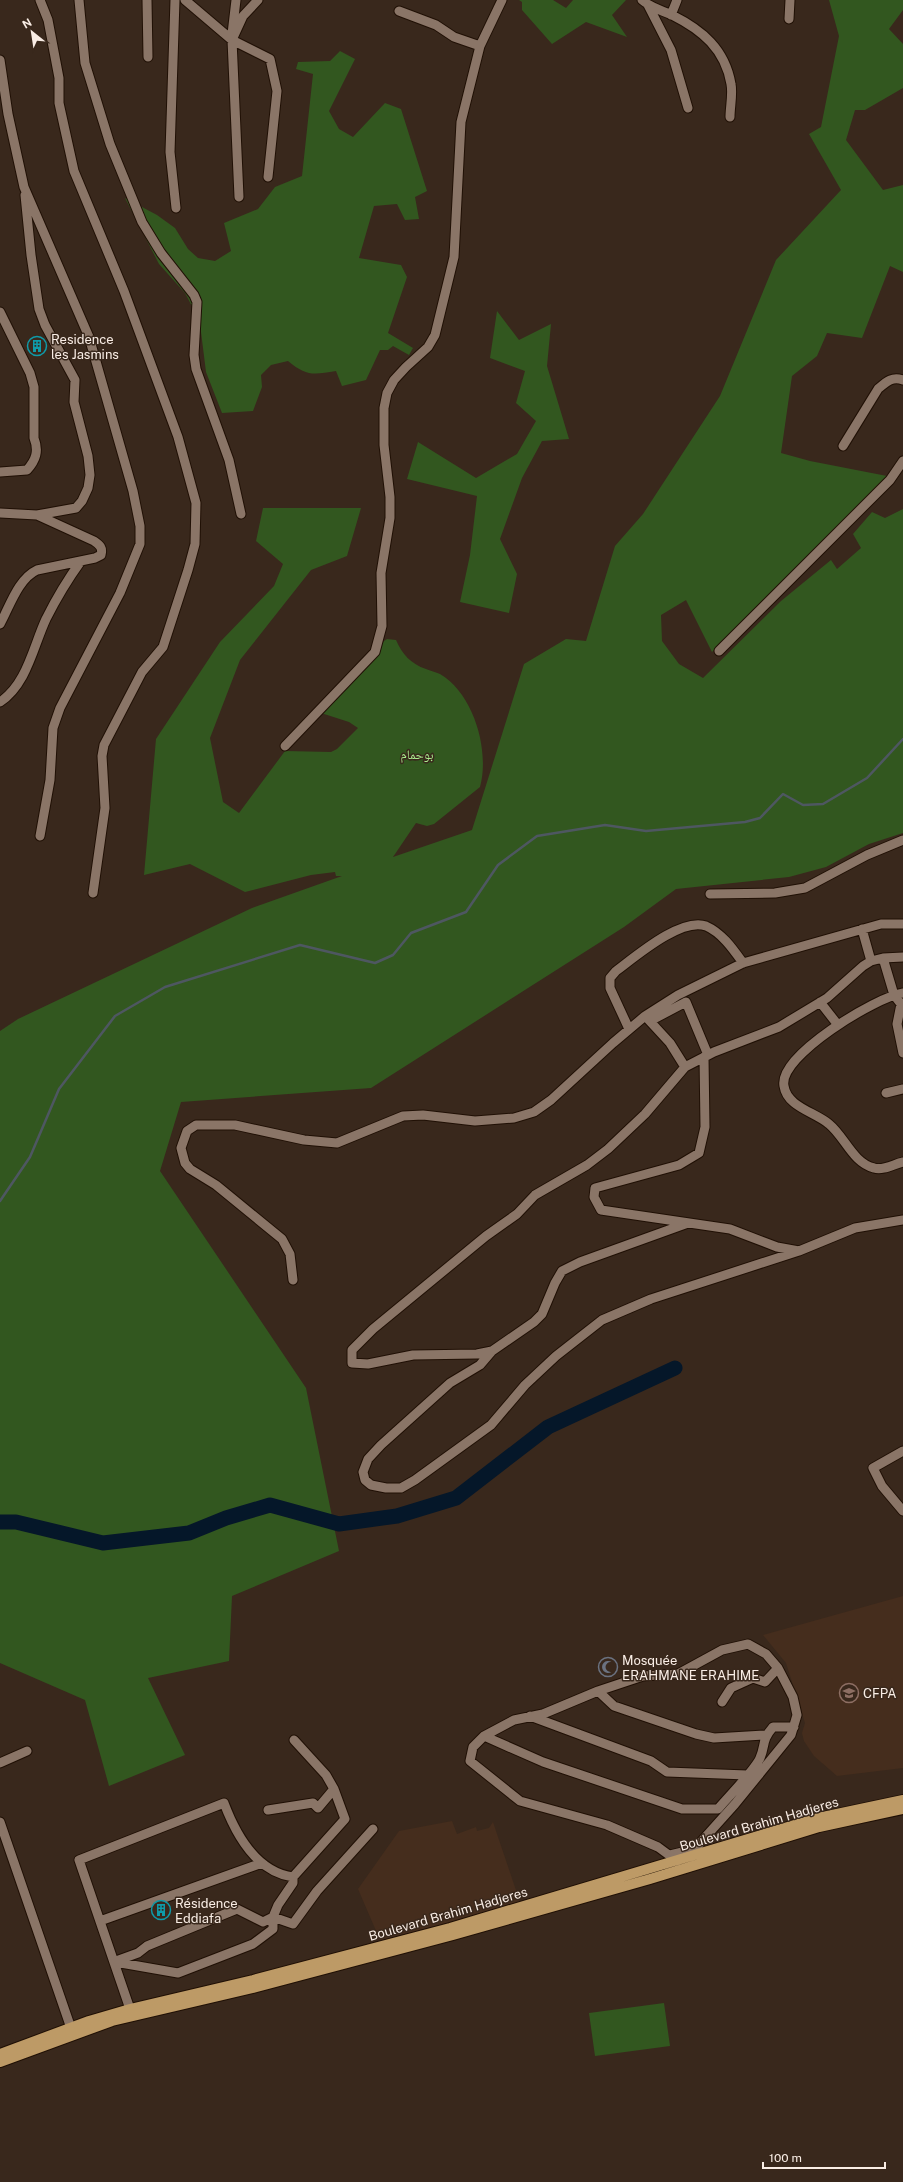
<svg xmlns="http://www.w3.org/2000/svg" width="903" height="2182" font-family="'Public Sans','Noto Naskh Arabic',sans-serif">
<rect width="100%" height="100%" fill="#39281c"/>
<path fill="#452d1d" d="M903 1596V1768L837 1776 814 1756 804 1741 802 1733 805 1723 786 1663 763 1635Z
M452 1821 457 1834 476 1827 477 1831 489 1828 493 1822 521 1905 383 1947 358 1889 399 1831Z"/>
<path fill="#32571f" d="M519 0H553L566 8 573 0H626L612 15 627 37 586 22 552 44 522 10V2Z
M829 0H903V10L889 29 903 44V88L865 110H855L846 140 883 190 903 185V272L890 266 862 338 827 333 817 356 792 376 781 453 810 461 887 476 712 652 686 600 661 615 662 641 679 664 703 678 781 601 831 560 837 569 861 548 853 534 872 512 885 518 903 509V833L869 844 826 867 789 877 676 889 624 927 371 1088 181 1102 160 1171 306 1388 339 1551 232 1596 229 1661 148 1678 185 1755 109 1786 85 1700 0 1663V1031L18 1019 252 908 342 876H336L335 872 311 875 245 892 190 864 144 875 156 739 220 642 274 586 283 564 256 541 263 508H361L347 556 311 570 240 660 210 738 223 802 239 813 285 751 331 752 337 749 358 728 349 722 321 713 371 661 384 641 387 639 396 640C402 654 411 664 426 669 430 671 436 672 440 674 474 694 490 751 480 787L434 824 427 826 416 823 393 857 472 830 524 664 566 639 586 641 615 546 643 514 720 396 776 260 841 190 809 134 821 127 839 36Z
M340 51 355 59 329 111 339 129 353 137 385 103 401 109 427 191 415 197 419 219 405 220 397 204 374 206 359 258 401 265 407 277 388 333 413 348 409 355 393 346 388 350H380L366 380 342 386 336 371C313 375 306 376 288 361L271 365 261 375 262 387 253 411 222 413 206 372 201 332 194 310 185 293 159 264 125 198 157 215 175 228 188 249 198 258 215 261 231 251 224 223 258 209 275 187 302 176 313 74 296 69 298 62 330 61Z
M497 311 519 340 551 324 547 366 569 439 542 441 522 478 500 539 517 574 509 613 460 602 470 555 477 496 407 479 418 442 476 478 517 454 536 421 516 403 525 371 490 358Z
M664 2003 670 2046 595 2056 589 2013Z"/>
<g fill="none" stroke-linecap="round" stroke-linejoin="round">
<path stroke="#4e5761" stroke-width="2.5" d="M0 1201 30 1157 59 1089 115 1016 165 987 300 945 375 963 393 955 411 933 466 912 498 865 537 836 605 825 646 831 745 822 760 818 783 794 803 805 823 804 867 778 903 739"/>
<path stroke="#051729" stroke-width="15" d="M0 1522H16L103 1543 189 1533 226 1518 270 1505 339 1524 397 1516 456 1498 548 1427 675 1368"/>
<defs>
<path id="minor" d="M40 0 48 20 59 78V103L74 171 124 291 178 437 196 503 195 544 188 570 163 647 142 672 104 745 102 756 105 808 93 893
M79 0 85 63 110 144 142 222 161 253 194 295 197 302 194 355 196 369 229 460 241 514
M147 0 148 57
M175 0 170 152 176 208
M185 0 232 40 270 59 277 91 268 177
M642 0C651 8 661 10 672 15 702 30 725 49 731 84 733 94 730 107 730 117
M648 5 671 50 688 108
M399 11 436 25 454 37 480 46
M671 15 677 0
M789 19 790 0
M232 34 236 0
M0 60 8 114 24 187 89 337 133 491 140 526V544L120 593 60 708 53 728 50 780 40 836
M25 195 31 255 39 309 45 325 75 380 74 402 88 456 90 475 88 488 82 501 76 508 37 515
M239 197 232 40 243 16 258 0
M0 312 30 373 34 387V438C39 451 36 460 27 470L0 472
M843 446 878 389C886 382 892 376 903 380
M0 513 37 515 94 541C100 545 103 548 101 555L95 558 37 570C18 579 10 606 0 624
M719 651 890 480 903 461
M0 702C27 684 33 647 46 619 56 599 68 579 81 561
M285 746 375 652 382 626 381 573 390 518V497L384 445V408L387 393 394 380 406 367 428 347 435 335 454 257 461 122 480 46 502 0
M710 894 775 893 805 888 867 855 903 840
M862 929 871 961
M883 958 894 995 901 1004 897 1024 903 1053
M903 993C876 997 778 1056 784 1086 787 1107 815 1112 829 1124 845 1137 853 1163 874 1168 883 1171 894 1164 903 1162
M820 1002 838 1025
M646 1017 670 1043 685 1067
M650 1021 686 1002 708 1055
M629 1029 610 988V978L616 971C635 957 681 917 706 926 722 933 733 949 743 963
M704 1057 705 1127 699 1153 679 1165 595 1188 594 1197 601 1210 730 1229 777 1247 799 1251 855 1228 903 1220
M886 1093 903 1089
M688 1223 580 1262 562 1271 555 1283 542 1314 534 1322 492 1351 477 1354 413 1355 368 1364 352 1363V1350L373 1329 486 1236 517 1214 535 1195 587 1165 608 1149 645 1114 685 1067 714 1052 779 1027 827 998 863 966 871 961 883 958 903 957
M293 1280 290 1254 282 1239 216 1185 190 1169 185 1163 181 1148 187 1131 196 1125H235L304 1140 337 1143 403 1116 423 1115 475 1121 514 1118 534 1112 551 1100 613 1043 645 1016 678 995 743 963 881 924H903
M492 1351 480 1365 450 1383 381 1445 368 1459 363 1472 365 1480 371 1485 386 1488H401L415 1480 491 1425 525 1385 556 1356 602 1320 651 1299 799 1251
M903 1451 873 1468 882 1486 903 1511
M598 1691 614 1706 696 1734 714 1738 766 1735
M722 1702 731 1688 753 1678 765 1682 778 1668
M530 1716 651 1761 667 1772 747 1775
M484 1736 543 1762 682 1809H718C727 1798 755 1770 760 1758 766 1744 761 1741 773 1727H794
M0 1763 27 1751
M268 1810 313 1803 318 1808 334 1789
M0 1822 73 2034
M670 1855 695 1849
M677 1861 658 1847 607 1825 520 1801 470 1761 473 1747 484 1736 514 1720 543 1714 598 1691 643 1676 678 1674 722 1650 748 1644 766 1654 778 1668 793 1697 797 1715 791 1735 735 1804 700 1843 691 1857
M100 1921 262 1863
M116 1961 138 1953 147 1946 237 1909 263 1922 273 1917 278 1905 293 1883V1877
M115 1962 178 1973 253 1944 273 1929V1917L293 1924 317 1891 373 1829
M130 2009 79 1860 224 1803C236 1835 257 1872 293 1877L345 1819 334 1789 326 1775 294 1740"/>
<path id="primary" d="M0 2054 89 2021 130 2009 253 1980 450 1928 818 1818 903 1800
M0 2062 112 2021 253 1988 453 1935 650 1879 819 1827 903 1809"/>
</defs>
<use href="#minor" stroke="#201005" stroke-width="11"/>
<use href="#primary" stroke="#201005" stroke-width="12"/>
<use href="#minor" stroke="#8a7567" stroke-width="9"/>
<use href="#primary" stroke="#bd9a66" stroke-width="10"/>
</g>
<defs>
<symbol id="building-ring" viewBox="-11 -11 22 22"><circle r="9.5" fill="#39281c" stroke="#0f9aa8" stroke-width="1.5"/><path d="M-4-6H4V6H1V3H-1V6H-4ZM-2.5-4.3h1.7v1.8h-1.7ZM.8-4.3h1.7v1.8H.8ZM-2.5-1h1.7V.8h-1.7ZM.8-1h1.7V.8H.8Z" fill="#0f9aa8"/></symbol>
<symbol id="mosque-ring" viewBox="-11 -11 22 22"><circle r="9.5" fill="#39281c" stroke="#6b7280" stroke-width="1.5"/><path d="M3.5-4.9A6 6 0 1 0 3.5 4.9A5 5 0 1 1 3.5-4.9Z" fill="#6b7280"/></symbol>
<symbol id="university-ring" viewBox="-11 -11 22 22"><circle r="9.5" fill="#39281c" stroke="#8d6e63" stroke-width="1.5"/><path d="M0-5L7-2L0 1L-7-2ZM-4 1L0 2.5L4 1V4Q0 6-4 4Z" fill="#8d6e63"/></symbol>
</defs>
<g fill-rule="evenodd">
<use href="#building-ring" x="26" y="335" width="22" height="22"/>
<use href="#mosque-ring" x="597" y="1656" width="22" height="22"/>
<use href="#university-ring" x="838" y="1682" width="22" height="22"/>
<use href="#building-ring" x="150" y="1899" width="22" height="22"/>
</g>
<g text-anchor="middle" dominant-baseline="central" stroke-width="3" stroke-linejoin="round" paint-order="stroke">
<g font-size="13" fill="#f9ede5" stroke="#39281c" text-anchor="start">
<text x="51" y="339">Residence<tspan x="51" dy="15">les Jasmins</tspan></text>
<text x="622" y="1660">Mosquée<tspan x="622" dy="15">ERAHMANE ERAHIME</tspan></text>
<text x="863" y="1693">CFPA</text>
<text x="175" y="1903">Résidence<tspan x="175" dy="15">Eddiafa</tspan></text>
</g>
<g font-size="13" fill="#aaec8e" stroke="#39281c">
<text x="417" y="754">بوحمام</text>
</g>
<g font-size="13" fill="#f9ede5" stroke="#39281c">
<text transform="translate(759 1824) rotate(-16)">Boulevard Brahim Hadjeres</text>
<text transform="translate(448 1914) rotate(-16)">Boulevard Brahim Hadjeres</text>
</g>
</g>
<g transform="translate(32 32) rotate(330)" stroke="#39281c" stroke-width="3" paint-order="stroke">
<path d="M0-3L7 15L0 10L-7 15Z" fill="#f9ede5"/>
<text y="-6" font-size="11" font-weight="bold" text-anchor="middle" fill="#f9ede5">N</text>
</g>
<path d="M763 2162v6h122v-6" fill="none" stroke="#f9ede5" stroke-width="2"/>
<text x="769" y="2162" font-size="12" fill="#f9ede5" stroke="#39281c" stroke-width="3" paint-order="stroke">100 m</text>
</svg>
